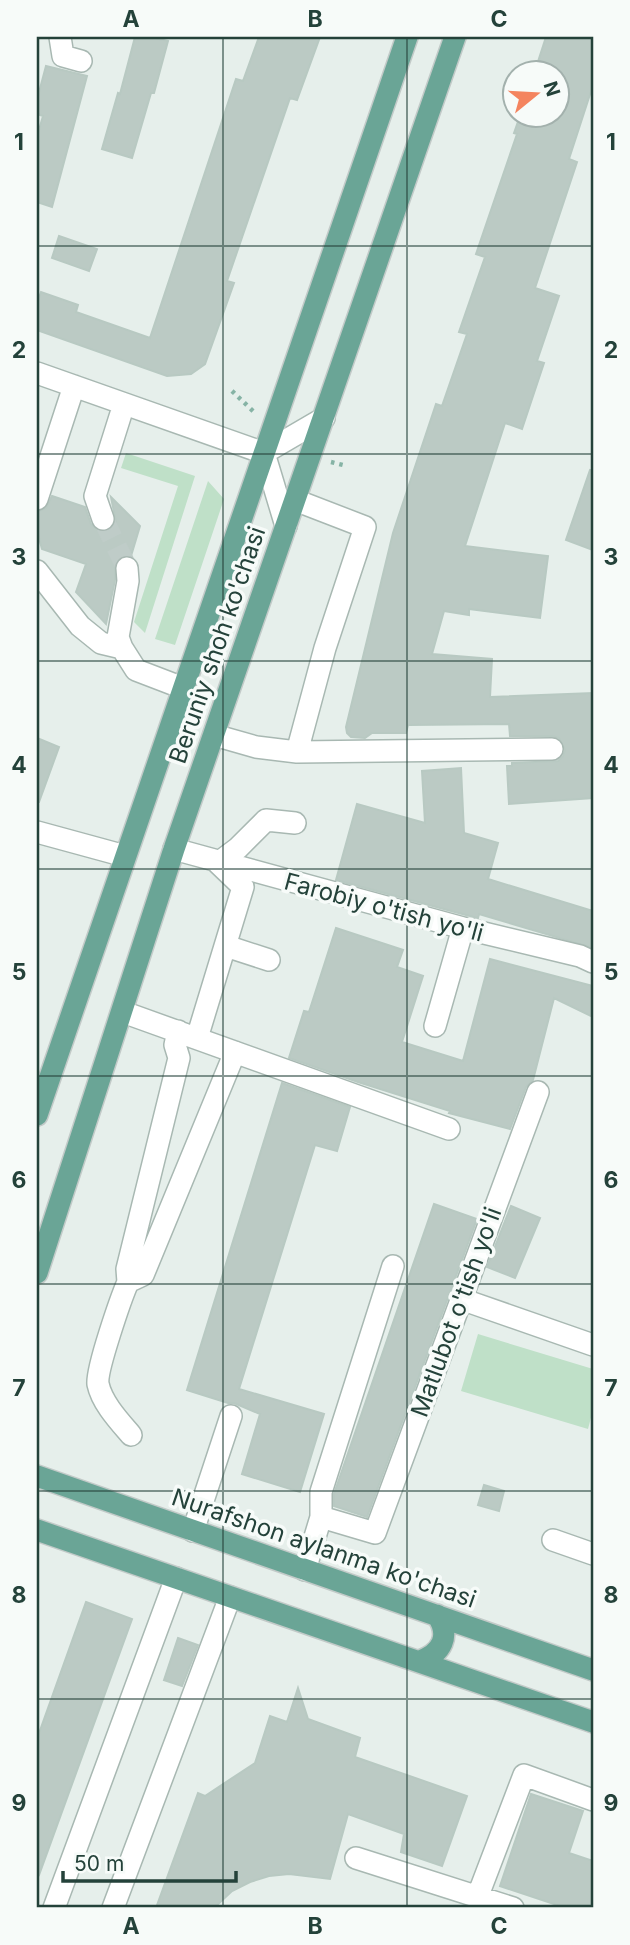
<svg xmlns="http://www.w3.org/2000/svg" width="630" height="1945" font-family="Inter,sans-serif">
<rect width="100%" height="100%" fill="#e6efeb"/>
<path fill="#bfe0c8" d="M126 453 195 476 145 633 134 622 178 486 121 468Z
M208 481 224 499 175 645 155 639Z
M478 1334 593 1369V1410L588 1429 461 1391Z"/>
<path fill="#bbcac4" stroke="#b8c9c2" stroke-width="2" d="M135 37H151L168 41 154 93H151L132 158 102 149 118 93 120 94Z
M259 37H320L297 100 290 98 227 281 234 283 205 364 191 374 167 376 37 330V304L41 292 78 305 76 312 150 338 236 79 243 81Z
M546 37H593V85L569 159 577 162 535 288 559 296 537 361 544 363 522 429 505 423 465 546 548 556 540 618 469 609V615L444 611 432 654 492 659 490 697 593 693V798L509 804 507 766H512V763L558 761 563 756 565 750 559 738 552 736H510L509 724 408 725 406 733H372L365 738 351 737 347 733 346 727 393 533 436 404 442 406 467 334 459 332 485 257 476 254 517 134 514 133 520 116H556V74H534Z
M46 66 87 76 52 207 37 202V137L43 116 37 114V100Z
M59 236 97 249 89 271 52 258Z
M590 470 593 471V550L566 540Z
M52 496 85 507 91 524 100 532 108 531 116 522 111 497 140 526 131 556 120 557 115 563V580L106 624 76 592 86 564 42 549 37 531V512L46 508Z
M37 738 59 747 39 802H37Z
M461 768 464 833 498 843 488 879 593 911V948L479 914 478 918 466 915 336 880 357 804 425 823 422 771Z
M336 928 403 950 397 967 423 976 402 1042 463 1061 490 959 593 986V1017L554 998 533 1080 526 1087 510 1129 449 1113 450 1111 358 1082 289 1058 304 1011 309 1012Z
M282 1083 350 1107 337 1151 315 1145 239 1389 324 1414 300 1492 242 1474 260 1414 234 1403H228L187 1390Z
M434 1204 477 1219 367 1517 334 1506V1494Z
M511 1206 540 1218 515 1278 487 1267Z
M484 1485 504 1491 499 1511 478 1505Z
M86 1602 132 1619 39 1875 37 1874V1739Z
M178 1638 198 1645 182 1686 164 1680Z
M298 1688 308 1719 360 1738 355 1757 467 1796 442 1866 401 1852 404 1834 348 1814 330 1879 289 1874 269 1876 250 1882 232 1891 214 1908H156L198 1793 205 1796 255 1763 270 1716 287 1722Z
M531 1794 583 1811 569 1853 593 1861V1908H566L500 1886Z"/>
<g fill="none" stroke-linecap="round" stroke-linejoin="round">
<path stroke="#bfccc8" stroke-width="21" stroke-dasharray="21 10" stroke-linecap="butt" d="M103 519 127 568"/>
<defs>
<path id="minor" d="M60 37 63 56 81 61
M37 373 264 453 324 418
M264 453 286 526
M37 499 74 386
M295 500 365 527 325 648 297 752
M103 519 95 496 124 404
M127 568 128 581 118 637 122 648 136 670 183 688
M37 571 80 626 101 643 122 648
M214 735 256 747 297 752 552 749
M37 832 125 856
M174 849 463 928 580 956 593 962
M226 946 269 960
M123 1012 449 1129
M435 1026 463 928
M178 1031 175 1045 179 1058 127 1269 128 1282 143 1275 235 1052
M197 1038 243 887 218 863 238 848 266 820 295 823
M128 1282C121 1298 96 1370 98 1384 102 1403 119 1421 131 1435
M461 1299 593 1345
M321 1517 375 1533 538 1092
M193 1531 231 1416
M553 1540 593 1554
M305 1570 321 1517V1492L393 1266
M356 1858 513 1908
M477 1898 524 1775 593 1800
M54 1908 176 1578
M113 1908 230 1597"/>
<path id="major" d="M37 1115 407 37
M37 1273 174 849 455 37
M37 1476 593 1670
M37 1530 593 1722
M420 1661C442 1653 451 1636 437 1615"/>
</defs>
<use href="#minor" stroke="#a8b8b2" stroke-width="24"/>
<use href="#major" stroke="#c2cac8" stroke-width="24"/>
<path stroke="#86b3a5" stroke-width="4.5" stroke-dasharray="3.5 5" stroke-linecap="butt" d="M232 391 254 412
M331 462 347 466"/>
<use href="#minor" stroke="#fff" stroke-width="21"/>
<use href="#major" stroke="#6aa596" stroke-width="21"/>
</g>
<path fill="none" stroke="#24423a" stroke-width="2" stroke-opacity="0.55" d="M223 37V1908M407 37V1908M37 246H593M37 454H593M37 661H593M37 869H593M37 1076H593M37 1284H593M37 1491H593M37 1699H593"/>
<g text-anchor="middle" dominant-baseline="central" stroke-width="7" stroke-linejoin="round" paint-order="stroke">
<g font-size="24" fill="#24423a" stroke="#f7fbf9">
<text transform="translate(217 645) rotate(-71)">Beruniy shoh ko'chasi</text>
<text transform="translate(384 907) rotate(15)">Farobiy o'tish yo'li</text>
<text transform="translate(456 1312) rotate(-70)">Matlubot o'tish yo'li</text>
<text transform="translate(324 1548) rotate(19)">Nurafshon aylanma ko'chasi</text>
</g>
</g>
<rect width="630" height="1945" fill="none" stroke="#f7fbf9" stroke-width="77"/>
<g transform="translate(536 94) rotate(72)"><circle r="33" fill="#f7fbf9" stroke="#a3b1ad" stroke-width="2"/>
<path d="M0-5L12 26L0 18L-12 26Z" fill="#f4845f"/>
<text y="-10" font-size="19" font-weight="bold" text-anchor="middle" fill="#24423a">N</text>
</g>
<path d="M63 1871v10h173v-10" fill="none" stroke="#24423a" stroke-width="3.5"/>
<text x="74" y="1871" font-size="21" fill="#24423a" stroke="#f7fbf9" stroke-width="5" paint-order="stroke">50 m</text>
<rect x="38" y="38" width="554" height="1868" fill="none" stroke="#24423a" stroke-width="2.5"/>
<g font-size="23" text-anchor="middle" font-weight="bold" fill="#24423a">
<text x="131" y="27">A</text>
<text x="315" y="27">B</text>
<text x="499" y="27">C</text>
<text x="19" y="150">1</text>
<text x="611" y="150">1</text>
<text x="19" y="358">2</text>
<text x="611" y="358">2</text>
<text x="19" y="565">3</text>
<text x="611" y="565">3</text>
<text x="19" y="773">4</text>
<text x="611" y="773">4</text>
<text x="19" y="980">5</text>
<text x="611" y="980">5</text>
<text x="19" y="1188">6</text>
<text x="611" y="1188">6</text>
<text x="19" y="1396">7</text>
<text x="611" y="1396">7</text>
<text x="19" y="1603">8</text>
<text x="611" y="1603">8</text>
<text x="19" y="1811">9</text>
<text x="611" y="1811">9</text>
<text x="131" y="1934">A</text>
<text x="315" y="1934">B</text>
<text x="499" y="1934">C</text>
</g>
</svg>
